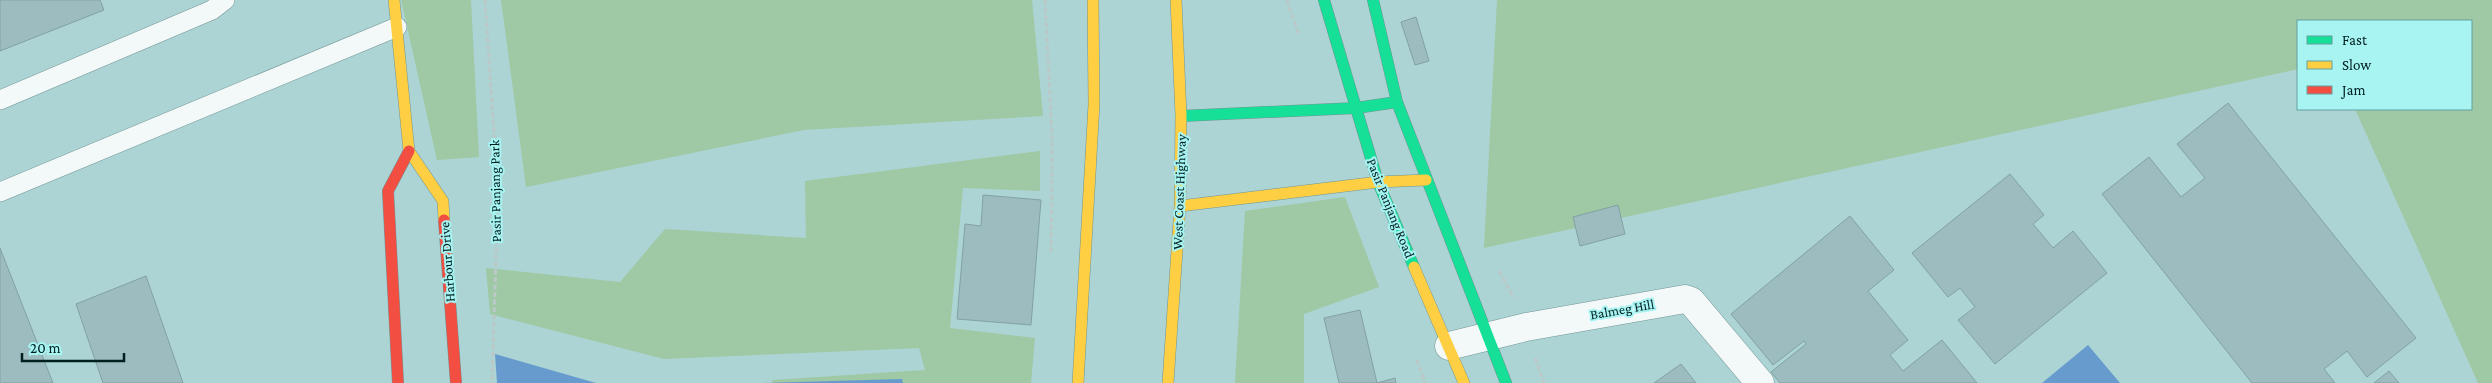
<svg xmlns="http://www.w3.org/2000/svg" width="2492" height="383" font-family="'Crimson Pro',serif">
<rect width="100%" height="100%" fill="#acd4d4"/>
<path fill="#9fc8a4" d="M401 0H471L479 157 437 160Z
M501 0H1032L1043 116 804 130 526 187Z
M1497 0H2492V383H2478L2355 109H2471V21H2298V69L1484 248Z
M1040 151V191L963 188 950 328 1035 338 1031 383H773L772 380 925 370 919 348 664 359 490 314 486 268 620 282 665 229 806 238 805 181Z
M1345 197 1379 287 1304 314V383H1235L1245 211Z"/>
<path fill="#679bce" d="M2088 345 2120 383H2042Z
M495 354 596 383H497Z
M902 379 903 383H762Z"/>
<path fill="#9cbcbf" stroke="#82a1a4" d="M0 0H100L104 10 0 51Z
M1416 17 1429 61 1415 65 1401 22Z
M2228 103 2416 338 2367 377 2347 351 2324 369 2335 383H2252L2102 194 2149 157 2181 197 2205 178 2177 144Z
M2010 174 2044 215 2033 224 2053 248 2073 231 2107 273 1995 364 1958 320 1975 307 1960 288 1948 297 1912 253Z
M983 195 1041 200 1031 325 957 319 965 224 981 226Z
M1618 205 1625 234 1580 246 1573 217Z
M1850 216 1894 270 1868 291 1908 340 1890 355 1903 371 1942 340 1977 383H1780L1771 372 1806 344 1804 341 1773 365 1731 314Z
M0 248 53 383H0Z
M146 276 183 383H103L76 304Z
M1360 310 1377 383 1395 378 1396 383H1339L1324 318Z
M1681 364 1696 383H1654Z
M2389 371 2399 383H2374Z"/>
<g fill="none" stroke-linecap="round" stroke-linejoin="round">
<defs>
<path id="lane" d="M0 100 212 10 225 0
M0 192 397 27"/>
<path id="street" d="M1449 346 1526 327 1685 299 1691 301 1760 383"/>
<path id="fast" d="M1324 0 1378 182 1414 267
M1373 0 1397 102 1506 383
M1181 116 1356 108 1397 102"/>
<path id="slow" d="M394 0 409 151 443 201 444 220
M1180 206 1378 182 1426 180
M1414 267 1464 383
M1078 383 1094 104 1093 0
M1168 383 1180 206 1181 116 1176 0"/>
<path id="jam" d="M444 220 456 383
M398 383 388 191 409 151"/>
</defs>
<use href="#lane" stroke="#729494" stroke-width="20"/>
<use href="#street" stroke="#729494" stroke-width="29"/>
<use href="#fast" stroke="#729494" stroke-width="12"/>
<use href="#slow" stroke="#729494" stroke-width="12"/>
<use href="#jam" stroke="#729494" stroke-width="12"/>
<path stroke="#bbc8c8" stroke-width="3" stroke-dasharray="5 2.5" stroke-linecap="butt" d="M485 0 498 192 492 383
M1045 0 1052 138 1051 252
M1287 0 1299 35
M1499 271 1514 298
M1535 358 1544 383
M1417 360 1425 383"/>
<use href="#lane" stroke="#f3f9f9" stroke-width="19"/>
<use href="#street" stroke="#f3f9f9" stroke-width="28"/>
<use href="#fast" stroke="#16e098" stroke-width="11"/>
<use href="#slow" stroke="#ffcf43" stroke-width="11"/>
<use href="#jam" stroke="#f24e42" stroke-width="11"/>
</g>
<g text-anchor="middle" dominant-baseline="central" stroke-width="4" stroke-linejoin="round" paint-order="stroke">
<g font-size="14" fill="#001f1f" stroke="#a7f4f3">
<text transform="translate(495 191) rotate(-91)">Pasir Panjang Park</text>
<text transform="translate(1179 192) rotate(-88)">West Coast Highway</text>
<text transform="translate(1391 208) rotate(68)">Pasir Panjang Road</text>
<text transform="translate(447 262) rotate(-94)">Harbour Drive</text>
<text transform="translate(1622 309) rotate(-10)">Balmeg Hill</text>
</g>
</g>
<rect x="2297" y="20" width="175" height="90" fill="#a7f4f3" stroke="#649f9e"/>
<rect x="2307" y="36" width="25" height="8" fill="#16e098" stroke="#649f9e"/>
<text x="2342" y="45" font-size="15" fill="#001f1f">Fast</text>
<rect x="2307" y="61" width="25" height="8" fill="#ffcf43" stroke="#649f9e"/>
<text x="2342" y="70" font-size="15" fill="#001f1f">Slow</text>
<rect x="2307" y="86" width="25" height="8" fill="#f24e42" stroke="#649f9e"/>
<text x="2342" y="95" font-size="15" fill="#001f1f">Jam</text>
<path d="M22 353v8h102v-8" fill="none" stroke="#001f1f" stroke-width="2.5"/>
<text x="30" y="353" font-size="15" fill="#001f1f" stroke="#a7f4f3" stroke-width="4" paint-order="stroke">20 m</text>
</svg>
